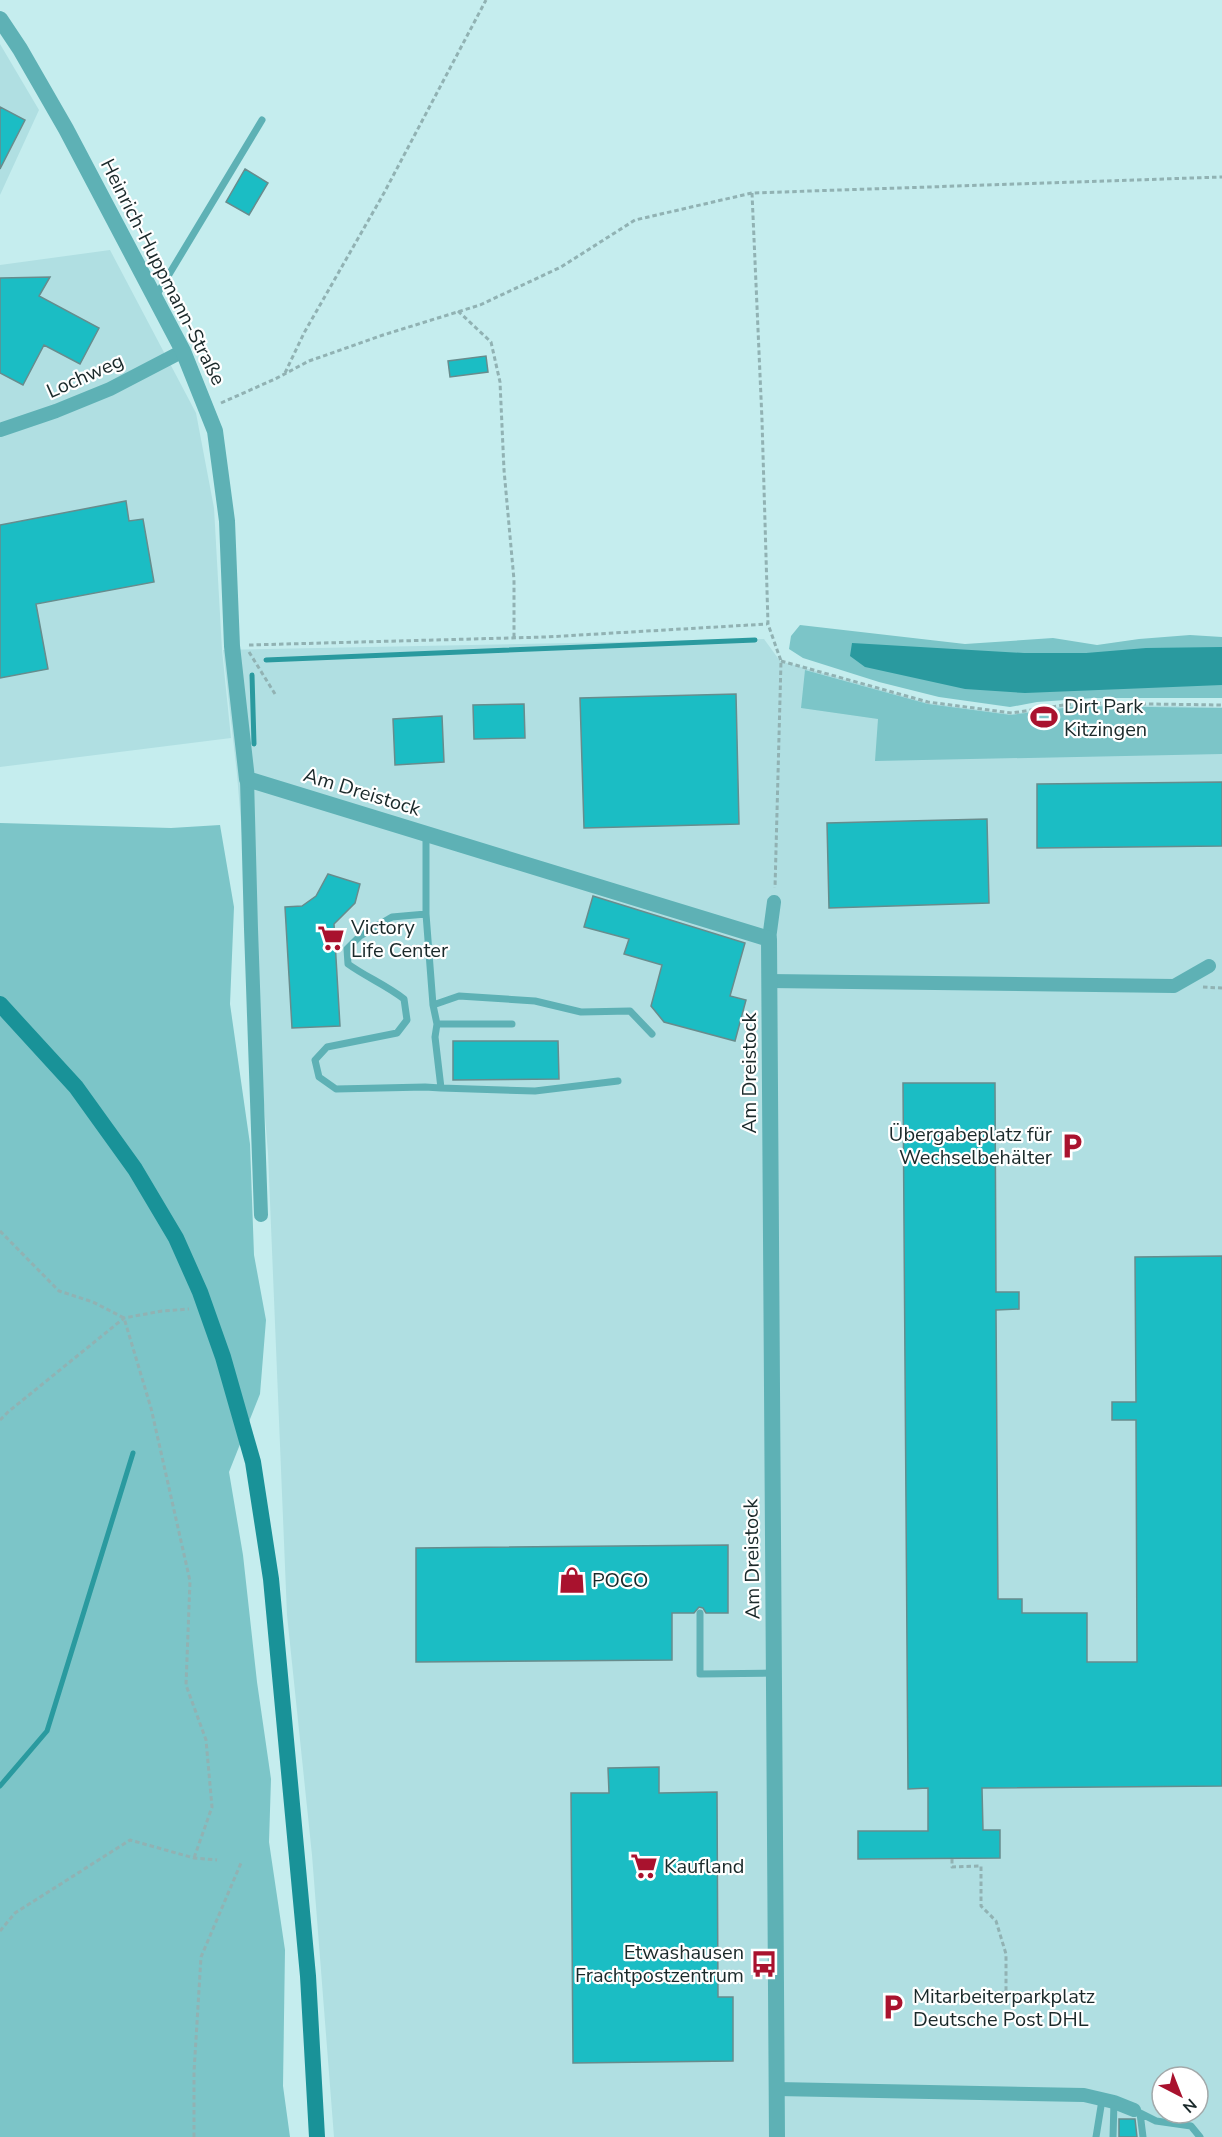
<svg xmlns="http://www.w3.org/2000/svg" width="1222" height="2137" font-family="'Nunito Sans',sans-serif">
<rect width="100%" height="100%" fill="#c5edee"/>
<path fill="#b0dfe2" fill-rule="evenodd" d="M0 44 39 110 0 195Z
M110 250 196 413 214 508 222 650 231 738 0 767V265Z
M764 639 780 661 928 703 1012 714 1078 704 1222 707V2137H334L312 1855 287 1615 268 1153 237 774 223 650ZM1162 2077H1198V2113H1162Z"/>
<path fill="#7cc5c8" d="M800 625 965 644 1053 638 1097 645 1139 639 1190 635 1222 637V698H1094L1037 702 1010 707 939 697 879 682 803 658 789 649 791 636Z
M805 670 928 704 1011 715 1079 706 1222 708V754L875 761 878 719 801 708Z
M0 823 171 828 220 825 234 907 230 1004 250 1144 254 1255 266 1320 260 1394 229 1472 243 1555 257 1682 271 1779 269 1842 285 1950 283 2086 290 2137H0Z"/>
<path fill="#2a9a9f" d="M852 643 1024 653H1086L1146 648 1222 647V685L1025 693 965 689 865 667 850 656Z"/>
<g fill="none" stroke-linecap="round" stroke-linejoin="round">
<path stroke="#2a9a9f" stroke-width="5" d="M266 660 755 640
M252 675 254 744
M0 1786 47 1731 133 1453"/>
</g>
<path fill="#1bbdc4" stroke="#678c8d" stroke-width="1.5" d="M0 107 25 120 0 169Z
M245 169 268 183 249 215 226 202Z
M50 277 39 296 99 328 80 364 44 345 23 385 0 373V278Z
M486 356 488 372 450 377 448 361Z
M126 501 129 521 143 519 154 582 36 604 48 669 0 678V525Z
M736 694 739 824 584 828 580 698Z
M524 704 525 738 474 739 473 705Z
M442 716 444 762 395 765 393 719Z
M1222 782V846L1037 848V784Z
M987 819 989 903 829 908 827 823Z
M328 874 360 884 355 903 334 924 340 1026 292 1028 285 907 302 906 316 896Z
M593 896 745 943 730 996 746 1000 735 1041 664 1022 651 1006 662 965 624 954 629 939 584 927Z
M453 1041H558L559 1079 453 1080Z
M903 1083H995L996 1292H1019V1309L996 1310 998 1599H1022V1613H1087V1662H1137L1136 1420H1112V1402H1136L1135 1257 1222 1256V1786L982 1788 983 1830H1000V1858L858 1859V1831H928V1788L908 1789Z
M728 1545V1613H706L703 1608 699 1607 694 1613H672V1660L416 1662V1548Z
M659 1767V1793L717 1792 718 1997H733V2061L573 2063 571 1793H609L608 1768Z
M1119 2119H1135L1137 2137H1119Z"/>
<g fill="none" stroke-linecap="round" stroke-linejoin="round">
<path stroke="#91b2b3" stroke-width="3" stroke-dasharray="4.5 3" stroke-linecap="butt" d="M752 193 762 420 768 624 781 661 775 888
M458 311 491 342 500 382 504 470 514 580V638
M285 373 304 333 384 193 486 0
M221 403 275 379 309 361 383 335 480 305 561 267 635 220 752 193 1222 177
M249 645 546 637 767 624
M249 652 275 694
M781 661 928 702 1012 713 1077 703 1222 705
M1203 987 1222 988
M0 1231 59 1291 93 1302 124 1318 151 1408 190 1581 186 1685 206 1740 212 1807 194 1858
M0 1420 8 1412 124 1318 162 1311 189 1309
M952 1859V1867L981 1866V1906L996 1921 1006 1954V1993H980
M0 1931 15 1913 130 1840 194 1858 217 1860
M194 2137V2072L201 1957 241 1863"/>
<path stroke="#5eb1b5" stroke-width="7" d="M156 296 262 120
M426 836V914L433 1005 437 1024 435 1037 441 1088 535 1091 618 1081
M426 914 392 917 360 936 347 949 348 964C366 977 386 985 404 999L407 1020 397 1033 327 1047 315 1060 319 1077 336 1089 425 1087 441 1088
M433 1005 459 996 535 1001 581 1012 630 1011 652 1034
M437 1024H512
M700 1613V1674L774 1673
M1134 2110 1156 2121 1191 2126 1200 2137
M1140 2113 1143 2137
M1096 2137 1102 2100
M1113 2137 1114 2102"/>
<path stroke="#5eb1b5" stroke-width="14" d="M0 430 56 411 110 389 183 351
M247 779 251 929 261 1215
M769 939 774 902
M769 981 1174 986 1209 966
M777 2089 1084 2095 1114 2102 1134 2110"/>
<path stroke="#5eb1b5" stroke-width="16" d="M0 19 20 49 66 129 183 351 215 431 227 521 232 646 247 779 769 939 777 2137"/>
<path stroke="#199298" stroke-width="16" d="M0 1004 76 1087 135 1169 176 1238 200 1292 223 1357 253 1462 271 1579 308 1976 317 2137"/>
</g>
<defs>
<symbol id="stadium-bare" viewBox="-9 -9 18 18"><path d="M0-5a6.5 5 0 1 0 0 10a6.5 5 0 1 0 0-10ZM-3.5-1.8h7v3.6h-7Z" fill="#a9122e" stroke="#fff" stroke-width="2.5" paint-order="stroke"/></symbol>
<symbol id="supermarket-bare" viewBox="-9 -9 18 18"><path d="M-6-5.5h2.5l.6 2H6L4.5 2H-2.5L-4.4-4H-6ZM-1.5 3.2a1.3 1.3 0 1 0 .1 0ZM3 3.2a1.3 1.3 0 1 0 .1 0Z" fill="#a9122e" stroke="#fff" stroke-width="2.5" paint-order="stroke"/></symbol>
<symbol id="parking-bare" viewBox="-9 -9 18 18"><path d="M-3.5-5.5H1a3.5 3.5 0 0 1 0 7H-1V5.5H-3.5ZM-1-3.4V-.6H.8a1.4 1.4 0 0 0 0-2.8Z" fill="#a9122e" stroke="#fff" stroke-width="2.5" paint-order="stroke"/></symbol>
<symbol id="shop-bare" viewBox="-9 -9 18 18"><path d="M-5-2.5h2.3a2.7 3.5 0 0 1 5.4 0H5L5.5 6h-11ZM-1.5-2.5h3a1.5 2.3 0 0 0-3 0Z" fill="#a9122e" stroke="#fff" stroke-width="2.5" paint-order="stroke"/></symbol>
<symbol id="bus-bare" viewBox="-9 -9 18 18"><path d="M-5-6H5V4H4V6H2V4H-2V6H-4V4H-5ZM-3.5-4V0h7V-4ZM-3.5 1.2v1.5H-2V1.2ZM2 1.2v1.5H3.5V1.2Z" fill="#a9122e" stroke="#fff" stroke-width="2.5" paint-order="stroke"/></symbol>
</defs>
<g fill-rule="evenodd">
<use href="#stadium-bare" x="1025" y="698" width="38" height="38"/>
<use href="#supermarket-bare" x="312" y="919" width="38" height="38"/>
<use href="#parking-bare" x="1053" y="1127" width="38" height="38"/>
<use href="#shop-bare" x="553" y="1561" width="38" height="38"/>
<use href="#supermarket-bare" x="625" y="1847" width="38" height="38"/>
<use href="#bus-bare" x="745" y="1945" width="38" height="38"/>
<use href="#parking-bare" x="874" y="1988" width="38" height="38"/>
</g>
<g text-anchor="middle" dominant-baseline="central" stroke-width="4.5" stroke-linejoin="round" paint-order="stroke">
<g font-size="20" fill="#1a292a" stroke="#fff">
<text transform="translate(163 272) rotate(63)">Heinrich-Huppmann-Straße</text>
<text transform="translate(85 376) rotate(-24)">Lochweg</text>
<text transform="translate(362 792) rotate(17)">Am Dreistock</text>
<text transform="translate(749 1073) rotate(-90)">Am Dreistock</text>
<text transform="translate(752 1559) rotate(-91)">Am Dreistock</text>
</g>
<g font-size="20" fill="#1a292a" stroke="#fff" text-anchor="start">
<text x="1064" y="706">Dirt Park<tspan x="1064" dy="23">Kitzingen</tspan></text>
<text x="351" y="927">Victory<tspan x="351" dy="23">Life Center</tspan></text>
<text x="1052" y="1134" text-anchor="end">Übergabeplatz für<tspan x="1052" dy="23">Wechselbehälter</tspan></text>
<text x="592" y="1580">POCO</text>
<text x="664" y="1866">Kaufland</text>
<text x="744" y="1952" text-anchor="end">Etwashausen<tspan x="744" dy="23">Frachtpostzentrum</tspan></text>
<text x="913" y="1996">Mitarbeiterparkplatz<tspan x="913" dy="23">Deutsche Post DHL</tspan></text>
</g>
</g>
<g transform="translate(1180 2095) rotate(138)"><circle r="28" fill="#ffffff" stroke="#a3a9aa" stroke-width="1.5"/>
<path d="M0-4.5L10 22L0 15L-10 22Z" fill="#a9122e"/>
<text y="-9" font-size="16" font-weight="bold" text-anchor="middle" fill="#1a292a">N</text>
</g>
</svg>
